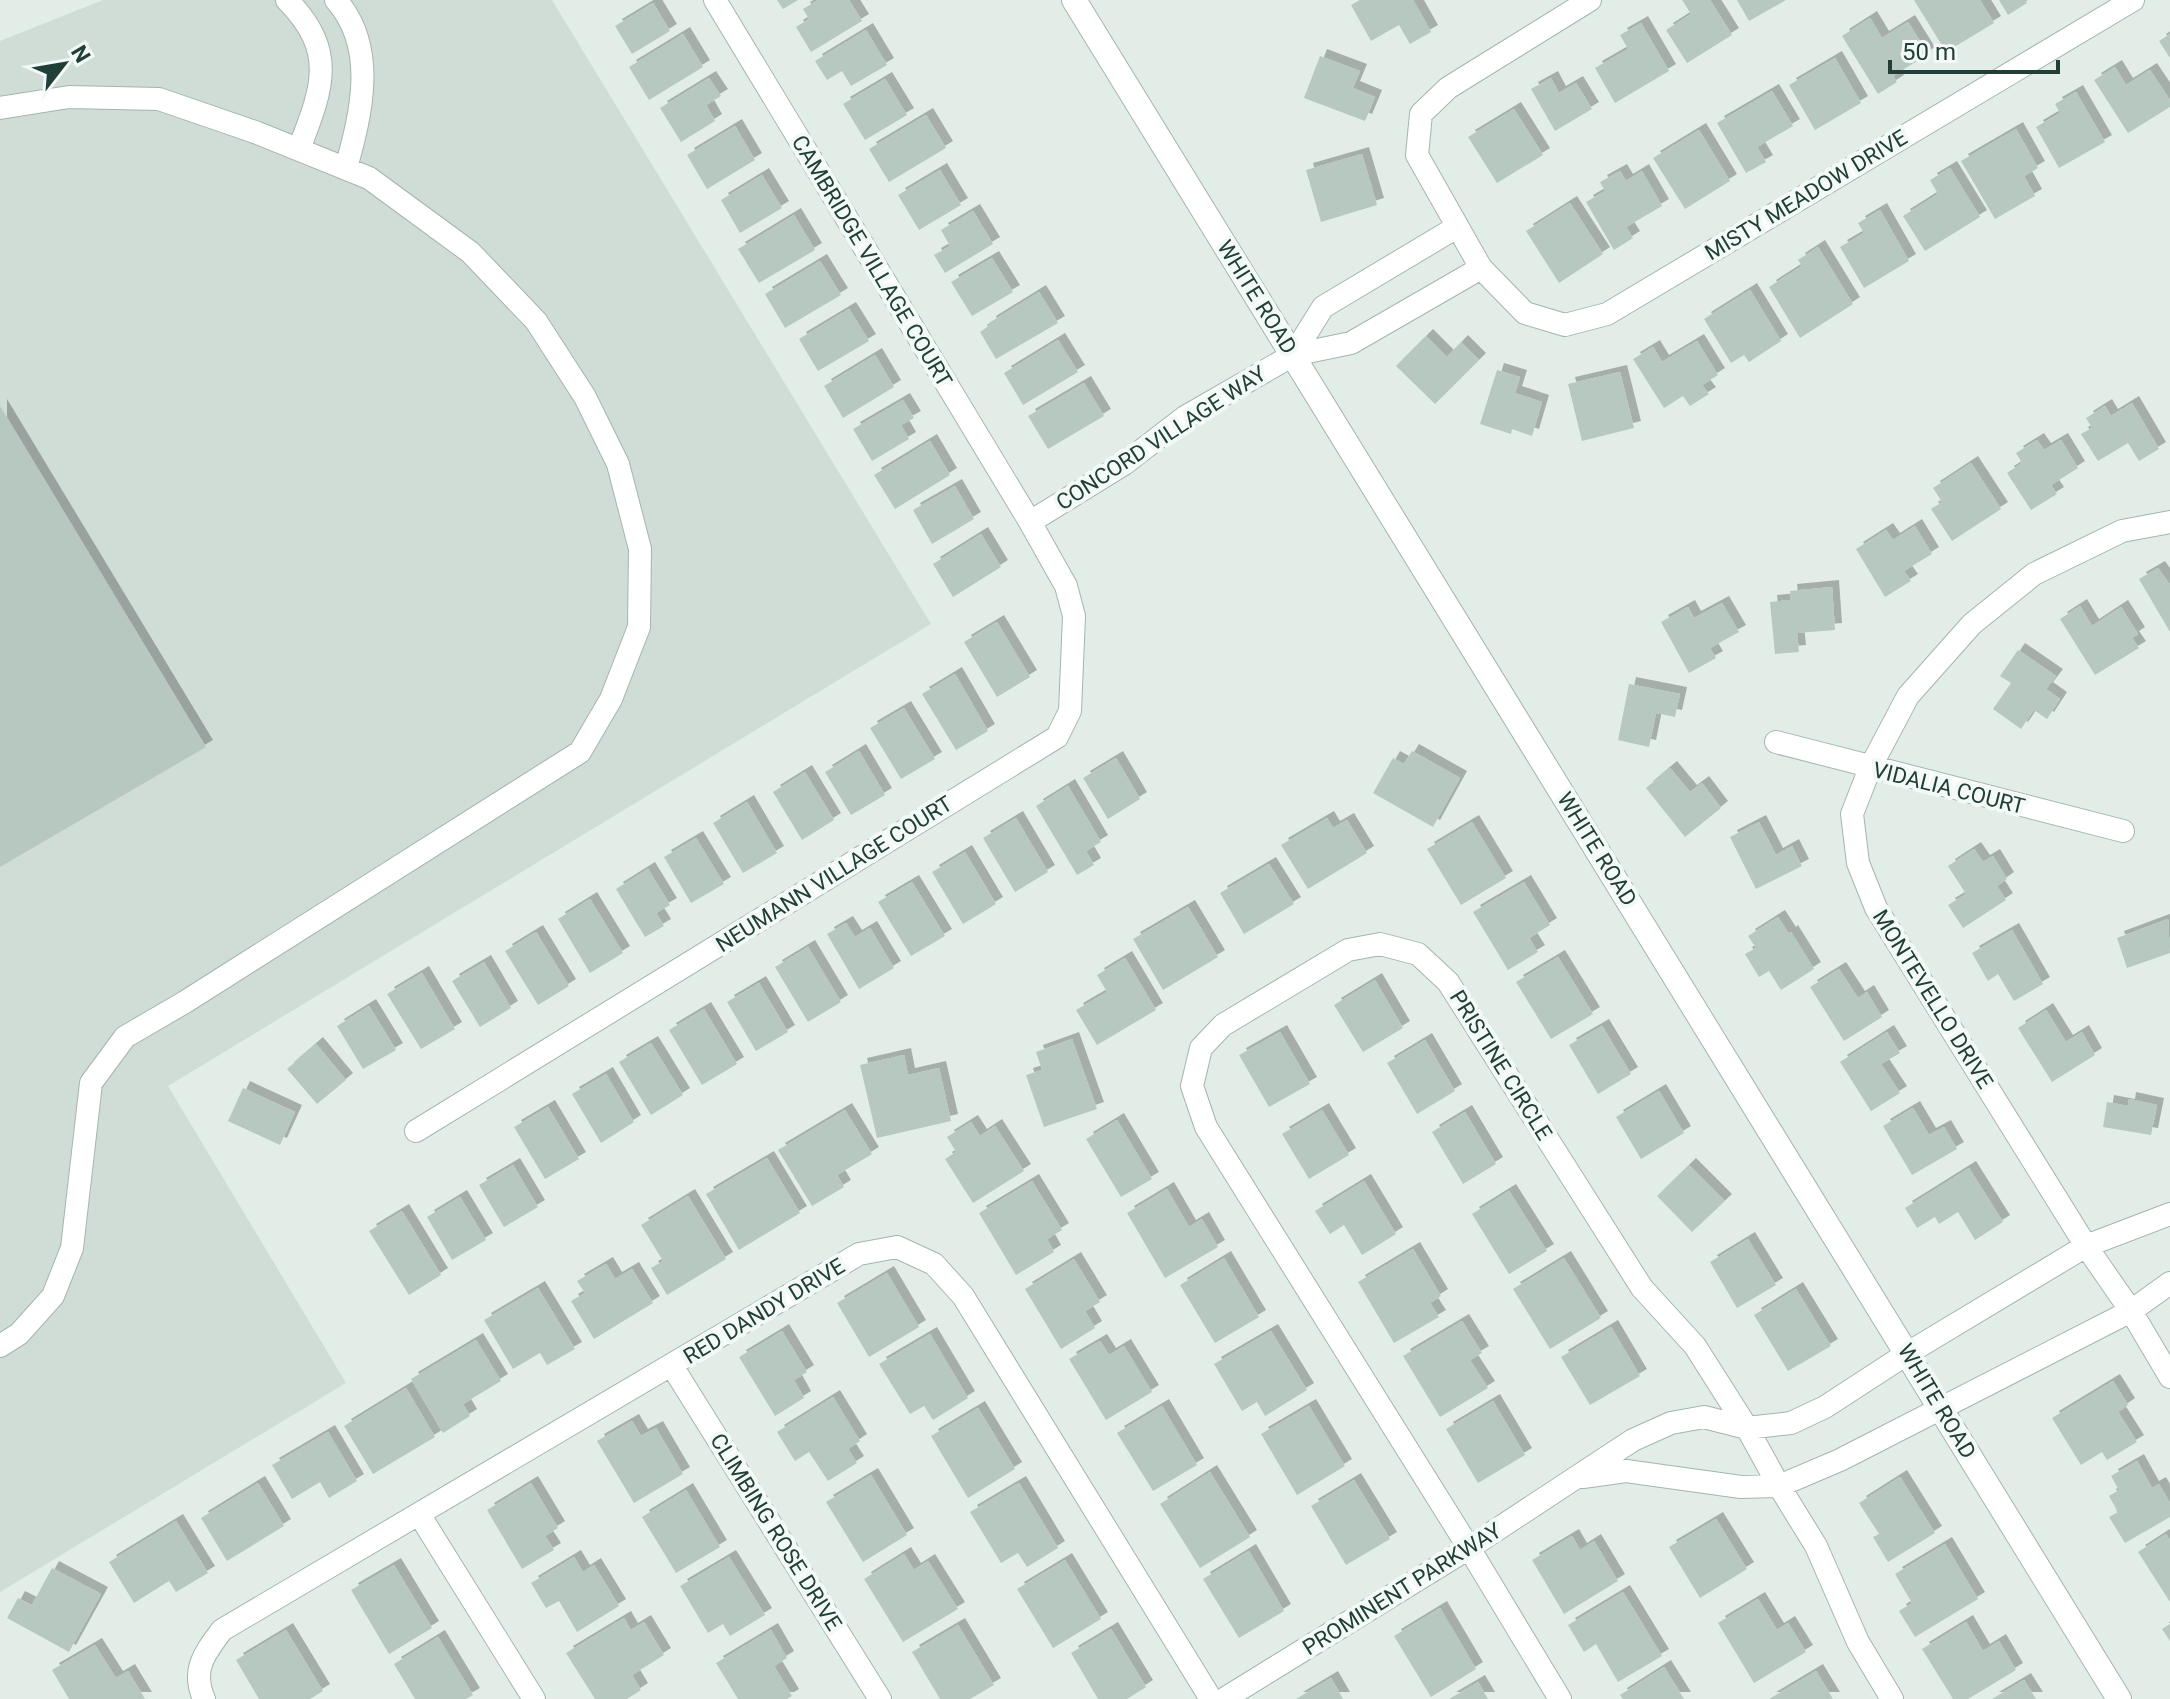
<svg xmlns="http://www.w3.org/2000/svg" width="2170" height="1699" font-family="Roboto,sans-serif">
<defs>
<filter id="shadow"><feDropShadow dx="7" dy="-7" stdDeviation="0" flood-color="#0004"/></filter>
</defs>
<rect width="100%" height="100%" fill="#e2ede8"/>
<path fill="#d0ddd7" d="M103 0H552L931 624 168 1086 346 1383 0 1592V41Z"/>
<path fill="#b7c8c1" filter="url(#shadow)" d="M777 0H798L783 9Z
M818 0H849L862 21 811 52 796 27 809 19 803 9Z
M1360 0H1413L1431 32 1410 44 1399 25 1371 41 1351 5Z
M1682 0H1710L1732 35 1687 63 1666 30 1691 14Z
M1737 0H1786L1749 21Z
M1914 0H1980L1994 23 1946 52Z
M1999 0H2025L2027 3 2008 15Z
M653 3 670 31 632 54 615 26Z
M1870 18 1882 38 1908 22 1928 54 1893 76 1897 82 1878 94 1842 36Z
M1641 23 1669 71 1615 103 1595 68 1628 49 1620 35Z
M866 30 887 65 851 86 842 71 827 80 815 61Z
M683 34 703 67 649 100 629 67Z
M2170 34V58L2159 41Z
M1320 56 1360 71 1353 88 1375 97 1365 121 1304 98Z
M1835 58 1861 103 1815 130 1789 85Z
M2115 67 2126 85 2150 70 2170 100V107L2128 133 2094 80Z
M709 78 721 96 706 105 715 121 681 142 660 108Z
M1551 78 1559 93 1576 83 1592 109 1555 131 1531 89Z
M885 79 907 115 865 140 843 104Z
M1772 91 1793 126 1757 147 1766 162 1746 173 1717 123Z
M2076 92 2105 142 2059 168 2036 127 2060 113 2055 104Z
M1514 109 1543 155 1497 183 1468 137Z
M926 115 946 148 889 182 869 149Z
M735 126 755 160 707 189 687 155Z
M2016 129 2038 168 2024 176 2035 196 1995 219 1961 161Z
M1699 130 1730 181 1685 209 1653 158Z
M1362 154 1377 205 1321 222 1306 170Z
M1950 168 1980 217 1925 251 1903 216 1938 194 1930 180Z
M940 170 961 205 919 230 898 195Z
M1620 171 1626 181 1642 171 1662 206 1626 227 1633 238 1614 250 1586 202 1605 191 1600 182Z
M762 175 782 208 740 233 721 200Z
M1570 203 1603 254 1559 283 1526 231Z
M1880 210 1909 261 1864 288 1840 247 1864 233 1858 223Z
M973 211 993 244 945 273 934 255 950 246 941 230Z
M794 215 815 250 759 283 738 249Z
M1818 247 1853 304 1800 338 1769 287 1802 266 1798 260Z
M992 258 1013 292 972 316 951 282Z
M820 261 841 295 785 328 765 294Z
M1750 290 1781 341 1749 362 1744 355 1731 363 1704 319Z
M1039 292 1058 323 996 359 980 332 990 325 989 323Z
M849 309 869 341 818 371 799 339Z
M1426 336 1447 357 1461 342 1479 360 1435 404 1396 366Z
M1058 340 1078 372 1023 405 1004 373Z
M1697 341 1718 375 1702 385 1709 394 1690 406 1683 396 1664 408 1633 359 1653 347 1662 362Z
M875 355 894 387 843 418 824 386Z
M1497 370 1520 377 1515 393 1542 402 1532 436 1512 429 1511 434 1480 424Z
M1620 372 1634 428 1582 441 1568 384Z
M1084 383 1104 416 1048 449 1028 416Z
M903 400 914 418 901 425 909 439 872 461 853 429Z
M2132 403 2159 449 2139 461 2128 443 2098 461 2081 434 2092 428 2086 418 2105 406 2111 416Z
M0 406 206 747 0 867Z
M2037 440 2044 450 2061 440 2078 468 2051 485 2057 494 2031 510 2007 473 2022 463 2016 453Z
M930 441 950 475 895 509 874 475Z
M1971 463 2001 509 1952 541 1931 509 1942 502 1933 488Z
M955 486 974 519 932 544 913 510Z
M1915 526 1932 554 1904 571 1911 581 1885 597 1856 549 1886 530 1893 540Z
M981 534 1001 567 953 597 933 564Z
M2158 568 2170 585V632L2139 579Z
M1832 587 1835 630 1797 633 1799 652 1775 654 1770 602 1791 600 1790 591Z
M1722 603 1739 632 1710 648 1716 658 1689 673 1661 622 1688 607 1694 618Z
M2080 606 2092 626 2121 607 2138 634 2132 638 2139 648 2095 675 2060 619Z
M997 622 1030 677 997 697 964 642Z
M2018 650 2056 676 2046 689 2060 699 2047 719 2034 710 2021 729 1993 709 2011 683 2000 676Z
M955 674 988 731 956 750 922 694Z
M1629 684 1680 694 1675 717 1656 713 1649 747 1618 740Z
M904 708 935 759 901 779 870 728Z
M859 751 885 795 851 815 825 772Z
M1412 751 1460 778 1433 827 1373 793 1393 758 1404 764Z
M1116 758 1140 799 1108 819 1083 778Z
M1670 768 1690 792 1702 783 1721 808 1685 837 1646 788Z
M805 772 834 820 802 840 773 792Z
M1068 786 1101 842 1086 851 1094 865 1077 875 1036 806Z
M747 802 777 853 743 873 713 823Z
M1016 818 1048 872 1015 892 983 838Z
M1327 818 1333 828 1347 820 1367 853 1308 889 1281 845Z
M1472 822 1506 878 1461 905 1427 849Z
M1759 822 1776 855 1792 846 1802 866 1756 889 1730 837Z
M696 838 724 884 691 903 664 857Z
M1974 849 1983 862 1993 856 2007 879 1997 886 2006 900 1963 928 1948 905 1966 894 1948 866Z
M965 852 996 904 963 924 932 872Z
M1269 864 1294 904 1244 934 1220 893Z
M648 869 670 905 656 913 664 926 645 937 616 889Z
M912 882 945 936 911 956 878 902Z
M1524 882 1550 925 1529 938 1538 952 1508 970 1473 912Z
M590 899 623 953 590 973 558 919Z
M1188 907 1218 957 1163 990 1133 939Z
M1778 917 1789 934 1791 932 1814 969 1781 990 1769 971 1759 977 1745 954 1756 948 1748 936Z
M2168 919 2170 953 2127 968 2117 938Z
M846 923 855 937 870 928 894 968 859 989 827 934Z
M2012 930 2043 984 2014 1001 1998 974 1988 981 1972 953Z
M536 932 569 986 538 1005 505 951Z
M808 947 841 1002 808 1022 775 967Z
M1558 957 1593 1014 1551 1039 1516 982Z
M1125 958 1156 1010 1097 1045 1076 1010 1107 992 1097 975Z
M484 962 511 1008 480 1027 452 981Z
M1839 969 1858 998 1867 992 1882 1017 1844 1041 1810 987Z
M422 973 455 1029 421 1049 387 994Z
M1375 980 1403 1028 1363 1052 1334 1005Z
M759 983 788 1032 756 1051 727 1002Z
M369 1006 396 1050 363 1069 337 1026Z
M704 1009 737 1064 702 1085 669 1030Z
M2046 1010 2066 1042 2082 1032 2095 1055 2052 1082 2018 1028Z
M1602 1026 1631 1074 1598 1094 1569 1045Z
M1280 1032 1310 1084 1269 1107 1239 1055Z
M1887 1032 1900 1053 1881 1064 1900 1093 1871 1111 1840 1062Z
M1072 1039 1097 1109 1044 1127 1026 1075 1042 1070 1036 1052Z
M1425 1040 1455 1091 1417 1114 1387 1063Z
M651 1043 683 1095 651 1115 619 1062Z
M316 1044 346 1080 317 1104 287 1069Z
M904 1055 908 1075 939 1068 951 1121 877 1138 860 1065Z
M606 1074 634 1122 601 1143 572 1094Z
M243 1088 295 1112 280 1145 228 1121Z
M1659 1091 1684 1133 1641 1159 1616 1117Z
M2129 1099 2157 1105 2151 1135 2103 1127 2107 1102 2128 1106Z
M548 1107 579 1159 545 1179 514 1127Z
M1913 1108 1929 1135 1944 1127 1957 1149 1912 1175 1883 1126Z
M845 1110 872 1154 837 1175 844 1187 812 1206 778 1150Z
M1322 1110 1349 1155 1309 1179 1282 1134Z
M1465 1112 1496 1164 1463 1184 1432 1132Z
M1117 1120 1152 1179 1121 1197 1086 1139Z
M971 1122 980 1136 995 1126 1024 1171 973 1203 945 1159 956 1152 947 1137Z
M767 1158 800 1213 739 1250 706 1194Z
M513 1165 538 1207 504 1227 479 1185Z
M1689 1165 1725 1201 1692 1232 1657 1196Z
M1969 1168 2003 1222 1975 1240 1958 1212 1939 1224 1935 1217 1917 1228 1905 1208Z
M1032 1181 1062 1230 1047 1239 1054 1252 1016 1275 979 1213Z
M1364 1181 1396 1234 1362 1255 1344 1225 1330 1234 1315 1211Z
M1167 1189 1189 1227 1202 1219 1218 1247 1165 1278 1127 1213Z
M1509 1191 1547 1251 1509 1274 1472 1214Z
M688 1196 726 1259 667 1295 651 1268 663 1261 641 1225Z
M460 1197 486 1240 452 1260 427 1217Z
M402 1211 441 1275 409 1295 369 1231Z
M1748 1239 1776 1285 1737 1308 1710 1262Z
M1413 1249 1441 1296 1430 1303 1439 1317 1394 1343 1358 1282Z
M1224 1258 1259 1317 1215 1343 1180 1285Z
M1564 1258 1601 1318 1550 1349 1513 1289Z
M1074 1259 1100 1302 1085 1311 1095 1328 1061 1349 1025 1289Z
M606 1264 615 1279 632 1269 653 1303 594 1339 571 1301 585 1293 577 1281Z
M887 1273 919 1327 869 1357 837 1303Z
M538 1288 575 1349 547 1365 540 1353 513 1369 484 1320Z
M1796 1289 1831 1346 1788 1371 1754 1315Z
M1462 1321 1482 1353 1470 1360 1488 1388 1440 1417 1403 1356Z
M1611 1327 1640 1376 1590 1405 1561 1357Z
M782 1331 807 1372 794 1380 804 1398 775 1416 739 1357Z
M1271 1331 1307 1390 1265 1416 1257 1402 1242 1411 1214 1364Z
M930 1334 968 1398 933 1420 924 1406 910 1414 879 1364Z
M476 1340 501 1381 463 1404 470 1416 443 1433 411 1379Z
M1100 1341 1109 1355 1124 1346 1152 1392 1106 1420 1069 1359Z
M2113 1381 2128 1405 2118 1412 2137 1442 2107 1460 2102 1452 2081 1465 2052 1418Z
M406 1388 435 1437 373 1474 344 1426Z
M833 1397 860 1441 848 1449 857 1463 828 1481 809 1452 795 1461 777 1432Z
M1493 1401 1525 1455 1478 1483 1446 1429Z
M1162 1406 1197 1465 1153 1491 1117 1433Z
M1309 1406 1345 1466 1297 1495 1261 1434Z
M978 1408 1015 1469 968 1498 931 1436Z
M632 1421 641 1436 656 1428 683 1474 634 1503 597 1441Z
M328 1432 357 1481 329 1498 320 1482 292 1499 272 1465Z
M2137 1461 2152 1488 2159 1484 2170 1503V1517L2125 1543 2109 1517 2118 1512 2109 1496 2119 1490 2111 1476Z
M1210 1472 1250 1537 1200 1568 1160 1504Z
M871 1475 907 1535 863 1562 826 1502Z
M1900 1477 1935 1533 1888 1562 1873 1537 1879 1534 1859 1503Z
M1354 1480 1390 1539 1346 1565 1311 1506Z
M258 1483 284 1526 227 1561 201 1518Z
M531 1483 558 1528 545 1536 554 1550 522 1569 487 1510Z
M1019 1483 1058 1548 1027 1567 1018 1553 1001 1563 970 1512Z
M686 1490 720 1547 676 1573 642 1517Z
M1716 1519 1747 1569 1700 1598 1669 1547Z
M176 1521 208 1573 176 1592 169 1581 134 1603 109 1562Z
M2166 1534 2170 1540V1602L2138 1552Z
M1572 1536 1580 1550 1594 1541 1618 1581 1564 1614 1532 1560Z
M1945 1544 1978 1599 1915 1637 1899 1611 1912 1603 1895 1574Z
M1249 1551 1284 1611 1239 1638 1203 1579Z
M904 1554 914 1570 928 1561 958 1609 903 1642 864 1579Z
M574 1557 583 1572 594 1565 619 1606 577 1632 559 1601 546 1608 531 1583Z
M729 1557 765 1615 730 1636 723 1624 708 1633 680 1586Z
M1065 1560 1101 1619 1053 1648 1017 1589Z
M394 1565 432 1628 389 1654 351 1590Z
M52 1568 101 1594 69 1652 7 1618 18 1598 32 1605Z
M1623 1592 1662 1656 1618 1682 1596 1644 1584 1652 1568 1625Z
M1758 1599 1777 1630 1788 1623 1806 1652 1754 1683 1718 1623Z
M1440 1608 1476 1669 1431 1697 1394 1636Z
M624 1618 631 1630 644 1622 664 1655 632 1675 641 1690 627 1699H595L566 1653Z
M1966 1622 1983 1651 1999 1641 2016 1670 1968 1699H1953L1922 1649Z
M2170 1624V1641L2162 1629Z
M958 1625 994 1685 970 1699H940L912 1652Z
M1111 1629 1146 1687 1127 1699H1098L1071 1653Z
M286 1630 323 1691 310 1699H259L236 1660Z
M771 1630 787 1658 774 1666 792 1696 787 1699H738L716 1663Z
M438 1637 473 1695 466 1699H415L394 1664Z
M95 1645 116 1678 128 1671 145 1699H69L52 1670Z
M1664 1667 1684 1699H1623L1620 1695Z
M1816 1671 1833 1699H1769Z
M1331 1678 1343 1699H1296Z
M2024 1680 2036 1699H1992Z
M1478 1682 1488 1699H1449Z"/>
<g fill="none" stroke-linecap="round" stroke-linejoin="round">
<defs>
<path id="minor" d="M287 0C338 52 322 89 299 149
M336 0C378 48 361 114 346 168
M1590 0 1448 88 1421 114 1417 155 1481 268 1525 313 1565 325 1607 314 2133 0
M0 108 69 97 159 99 255 132 369 178 470 252 536 321 585 397 618 464 640 549 639 627 611 699 580 752 185 1002 125 1037 91 1083 72 1248 53 1296 19 1334 0 1346
M1293 355 1323 307 1457 227
M1030 522 1124 464 1185 417 1293 355 1351 343 1481 268
M2170 522 2122 531 2034 574 1972 624 1908 696 1870 768 1852 814 1858 863 1876 908 2086 1246 2131 1311 2170 1377
M1776 742 2123 831
M416 1131 1057 737 1070 711 1074 616 1066 586 1030 522 715 0
M672 1366 880 1699
M1583 1477 1626 1471 1741 1487 1779 1486 1840 1460 2131 1311 2170 1283
M419 1514 534 1699
M204 1699C191 1669 205 1653 222 1630L859 1254 897 1247 934 1264 963 1296 1211 1699
M1224 1699 1469 1548 1633 1440 1671 1423 1704 1417 1747 1428 1791 1423 1825 1407 1908 1353 2086 1246 2170 1214
M1560 1699 1469 1548 1206 1127 1192 1086 1201 1048 1223 1025 1348 950 1380 944 1418 954 1448 982 1642 1288 1695 1346 1747 1428 1779 1486 1816 1546 1858 1642 1892 1699"/>
<path id="tertiary" d="M1074 0 2119 1699"/>
</defs>
<use href="#minor" stroke="#a4b5af" stroke-width="24"/>
<use href="#tertiary" stroke="#a4b5af" stroke-width="26"/>
<use href="#minor" stroke="#fff" stroke-width="22"/>
<use href="#tertiary" stroke="#fff" stroke-width="24"/>
</g>
<g text-anchor="middle" dominant-baseline="central" stroke-width="8" stroke-linejoin="round" paint-order="stroke">
<g font-size="22" fill="#213f37" stroke="#f3f9f6">
<text transform="translate(1806 195) rotate(-31)">MISTY MEADOW DRIVE</text>
<text transform="translate(872 261) rotate(59)">CAMBRIDGE VILLAGE COURT</text>
<text transform="translate(1257 297) rotate(58)">WHITE ROAD</text>
<text transform="translate(1161 438) rotate(-33)">CONCORD VILLAGE WAY</text>
<text transform="translate(1949 788) rotate(14)">VIDALIA COURT</text>
<text transform="translate(1597 849) rotate(58)">WHITE ROAD</text>
<text transform="translate(834 874) rotate(-32)">NEUMANN VILLAGE COURT</text>
<text transform="translate(1933 999) rotate(58)">MONTEVELLO DRIVE</text>
<text transform="translate(1501 1065) rotate(58)">PRISTINE CIRCLE</text>
<text transform="translate(764 1311) rotate(-31)">RED DANDY DRIVE</text>
<text transform="translate(1937 1401) rotate(59)">WHITE ROAD</text>
<text transform="translate(776 1532) rotate(58)">CLIMBING ROSE DRIVE</text>
<text transform="translate(1402 1589) rotate(-32)">PROMINENT PARKWAY</text>
</g>
</g>
<g transform="translate(64 64) rotate(59)" stroke="#f3f9f6" stroke-width="6" paint-order="stroke">
<path d="M0-6L14 30L0 20L-14 30Z" fill="#213f37"/>
<text y="-12" font-size="22" font-weight="bold" text-anchor="middle" fill="#213f37">N</text>
</g>
<path d="M1890 60v12h168v-12" fill="none" stroke="#213f37" stroke-width="4"/>
<text x="1902" y="60" font-size="24" fill="#213f37" stroke="#f3f9f6" stroke-width="6" paint-order="stroke">50 m</text>
</svg>
